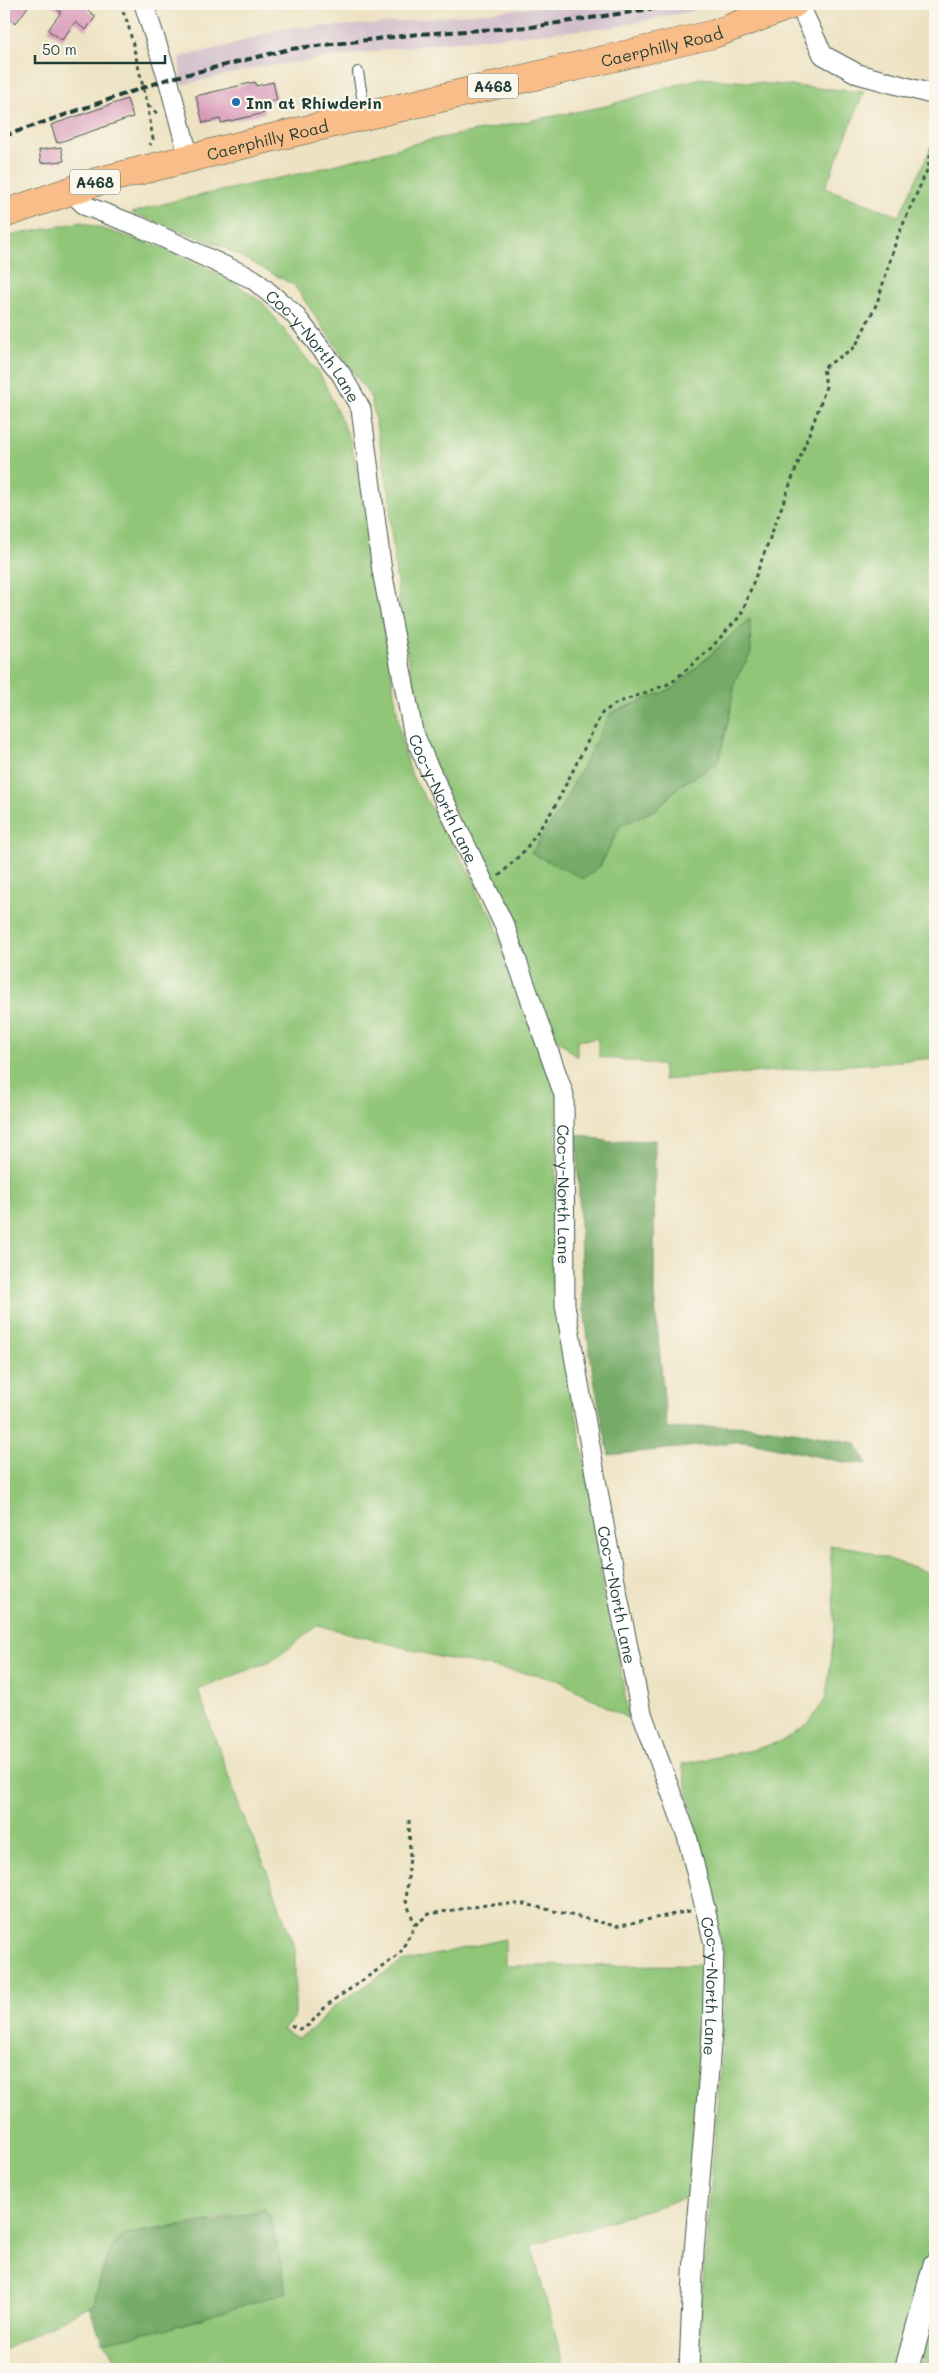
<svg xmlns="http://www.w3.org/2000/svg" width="939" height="2373" font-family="Mali,sans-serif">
<rect width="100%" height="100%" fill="#fbf7ec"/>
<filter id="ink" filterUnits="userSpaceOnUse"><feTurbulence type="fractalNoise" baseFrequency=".02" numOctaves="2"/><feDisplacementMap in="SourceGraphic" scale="10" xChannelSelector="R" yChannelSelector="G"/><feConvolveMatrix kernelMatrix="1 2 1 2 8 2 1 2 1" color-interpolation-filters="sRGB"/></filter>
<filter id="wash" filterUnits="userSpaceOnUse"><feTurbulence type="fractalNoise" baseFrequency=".0096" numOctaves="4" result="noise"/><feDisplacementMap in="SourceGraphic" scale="20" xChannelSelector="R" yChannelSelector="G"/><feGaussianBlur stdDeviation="1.12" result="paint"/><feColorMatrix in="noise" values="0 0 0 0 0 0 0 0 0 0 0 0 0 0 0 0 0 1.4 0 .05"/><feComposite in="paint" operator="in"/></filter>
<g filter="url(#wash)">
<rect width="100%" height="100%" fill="#ede2c2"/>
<path fill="#d1bdca" d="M564 4H726L614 27 435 43 254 68 182 85 179 57 231 45 284 28 378 24Z"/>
<path fill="#91c678" stroke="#588256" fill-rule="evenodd" d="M700 78 864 92 825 188 899 216 935 139V1058L664 1080 662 1065 600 1057 597 1038 577 1041V1057L550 1032 423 736 401 621 390 519 391 502 371 398 294 285 219 245 132 213 170 202 307 172 425 141 606 106ZM749 619 751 653 735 680 730 714 718 763 679 786 657 809 620 826 600 867 532 853 559 811 611 713 674 688Z
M81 222 169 250 228 278 263 303 322 378 349 437 364 495 402 744 412 776 476 883 479 898 492 915 521 1002 557 1092 553 1282 597 1535 603 1593 616 1642 629 1719 556 1679 439 1657 318 1625 275 1659 198 1690 242 1814 264 1863 295 1949V2013L293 2020 282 2030 298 2038 314 2028 333 2007 402 1962 505 1939V1965L507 1966 709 1965 697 2129 689 2197 531 2245 565 2369H120L109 2349 102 2342 170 2328 205 2318 229 2216C208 2224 129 2230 120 2239 103 2255 100 2282 94 2303L4 2350V237Z
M830 1545 860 1549 935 1575V2233L897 2369H699L702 2295 720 2072 725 1959 682 1764 752 1750 782 1741 809 1723 826 1698 835 1627Z
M935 2309V2369H920Z"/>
<path fill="#74ab68" stroke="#4a744e" d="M750 619 751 653 735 680 730 714 718 763 679 786 657 809 620 826 599 867 584 879 531 853 559 811 611 713 674 688Z
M577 1134 609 1142 655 1140 654 1294 667 1429C683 1429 700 1426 717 1426 763 1425 811 1435 856 1443L867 1464 843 1462 746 1441 609 1455 593 1375 582 1296Z
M265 2209 270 2216 287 2292 170 2328 102 2342 89 2307 94 2303 106 2260 114 2246 125 2234 214 2222Z"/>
<g id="blocks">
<path fill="#d898b8" d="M4 4H30L16 23 4 15Z
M49 4H93L88 11 96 16 86 30 75 22 62 40 48 30 61 12Z
M255 82 256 86 273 82 277 100 262 103 265 113 221 123 220 119 203 123 196 96Z
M127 99 133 117 57 143 51 125Z
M61 147 64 161 41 163 39 150Z"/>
</g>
</g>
<g filter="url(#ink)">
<use href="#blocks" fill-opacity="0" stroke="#3e5649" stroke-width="1"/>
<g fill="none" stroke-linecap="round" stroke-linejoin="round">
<defs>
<path id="service" d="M358 72 365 115"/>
<g id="minor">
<path d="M144 4 168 79 189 158"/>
<path d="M799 4 823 55 858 74 935 95"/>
<path id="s1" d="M70 191 86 206 138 226 253 279 294 314 341 374 361 409 382 571 413 731 426 762 505 927 564 1095 565 1305 605 1530 640 1708 687 1836 714 1944 712 2033 694 2252 689 2369"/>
</g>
<path id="tertiary" d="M907 2369 935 2266"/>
<g id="primary">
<path id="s2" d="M4 214 99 181 258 141 714 34 794 4"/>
</g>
</defs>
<use href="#service" stroke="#3e5649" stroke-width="12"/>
<use href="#minor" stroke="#3e5649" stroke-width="21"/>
<use href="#tertiary" stroke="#3e5649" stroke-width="26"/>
<use href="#primary" stroke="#3e5649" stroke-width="29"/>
<path stroke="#3e5649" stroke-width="3" stroke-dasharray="4 4" stroke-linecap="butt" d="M120 4 128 24 147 103 153 139 150 145
M148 105 158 114
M499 876 525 850 554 808 602 713 617 703 671 683 709 650 741 615 821 402 826 386 823 368 855 347 877 303 897 238 928 168 935 129
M409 1820 410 1856 406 1901 415 1925
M291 2025 299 2029 309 2025 327 2005 399 1955 415 1925 429 1914 493 1904H525L616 1926 690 1911"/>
<use href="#service" stroke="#fff" stroke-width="10"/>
<use href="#minor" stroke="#fff" stroke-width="19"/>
<use href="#tertiary" stroke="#fff" stroke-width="24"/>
<use href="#primary" stroke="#f8bd88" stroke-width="28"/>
<path stroke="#1f3d34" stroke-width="4" stroke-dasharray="8 4" stroke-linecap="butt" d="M4 136 168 79 290 49 419 34 531 27 684 4"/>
</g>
</g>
<circle fill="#1f6fb2" stroke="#fbf7ec" stroke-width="2" cx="236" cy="102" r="5"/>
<g text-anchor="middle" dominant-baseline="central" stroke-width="4.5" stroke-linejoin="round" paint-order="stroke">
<g fill="#fbf7ec" stroke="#61756b" stroke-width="1">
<rect x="468" y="73.5" width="50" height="25" rx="4"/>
<rect x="70" y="169.5" width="50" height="25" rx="4"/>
</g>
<g font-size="15" font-weight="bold" fill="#1f3d34">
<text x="493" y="86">A468</text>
<text x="95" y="182">A468</text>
</g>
<g font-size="16" fill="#1f3d34" stroke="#fbf7ec">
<text stroke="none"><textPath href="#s2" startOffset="679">Caerphilly Road</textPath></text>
<text stroke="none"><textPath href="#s2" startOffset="274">Caerphilly Road</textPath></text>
<text stroke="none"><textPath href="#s1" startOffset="295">Coc-y-North Lane</textPath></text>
<text stroke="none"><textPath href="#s1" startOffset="775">Coc-y-North Lane</textPath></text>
<text stroke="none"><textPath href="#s1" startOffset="1195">Coc-y-North Lane</textPath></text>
<text stroke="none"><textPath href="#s1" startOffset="1600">Coc-y-North Lane</textPath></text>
<text stroke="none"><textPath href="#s1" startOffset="2005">Coc-y-North Lane</textPath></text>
</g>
<g font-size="16" font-weight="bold" fill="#1f3d34" stroke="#fbf7ec" text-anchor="start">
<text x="246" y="102">Inn at Rhiwderin</text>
</g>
</g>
<rect width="939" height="2373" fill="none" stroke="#fbf7ec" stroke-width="20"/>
<path d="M35 55v8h130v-8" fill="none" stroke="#1f3d34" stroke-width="2.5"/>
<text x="42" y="55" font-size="15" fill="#1f3d34" stroke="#fbf7ec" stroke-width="4" paint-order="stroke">50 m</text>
</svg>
